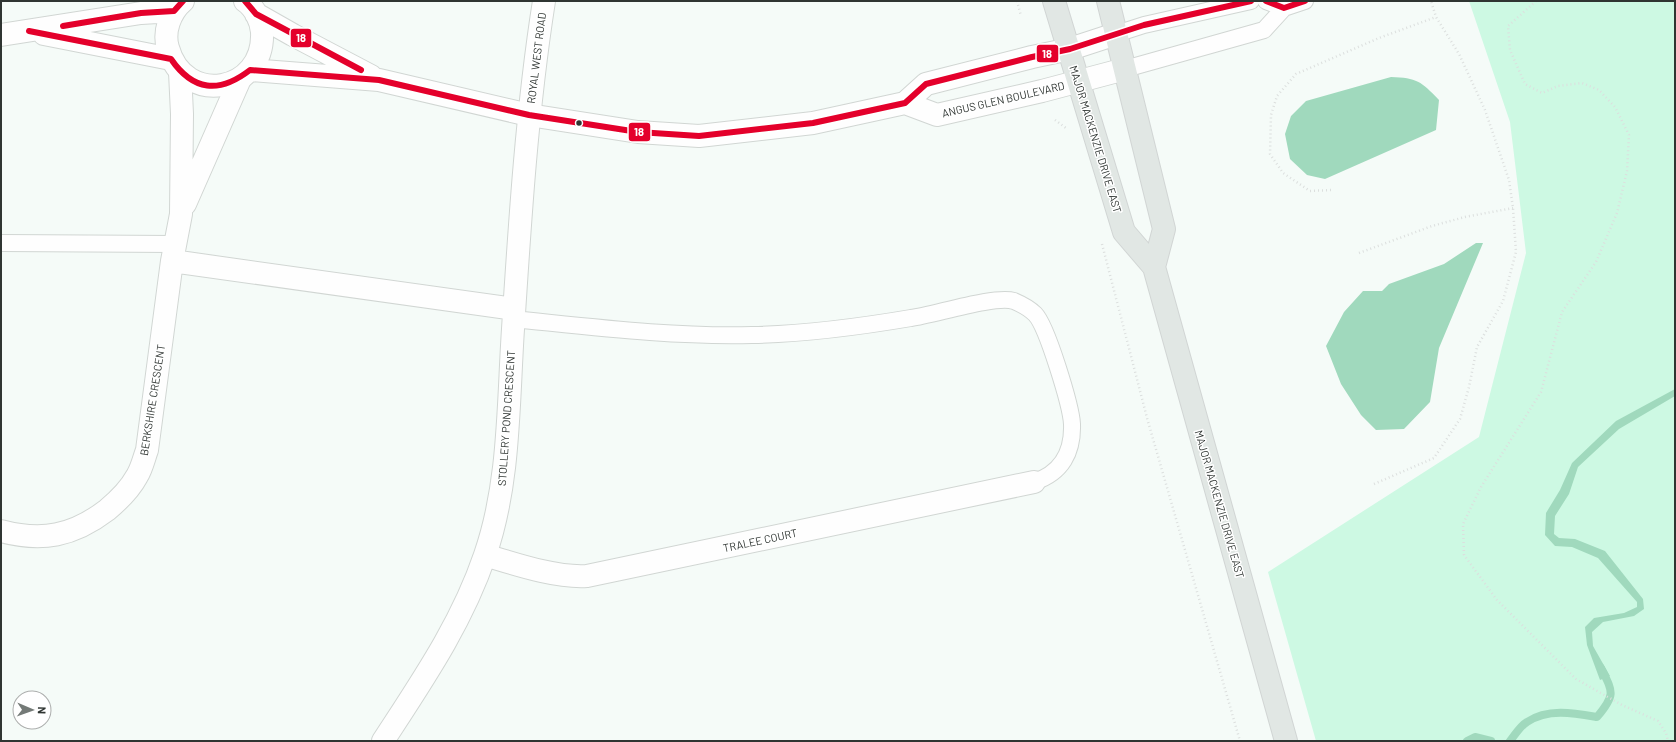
<svg xmlns="http://www.w3.org/2000/svg" width="1676" height="742" font-family="Barlow,sans-serif">
<rect width="100%" height="100%" fill="#f5fbf8"/>
<path fill="#cdf9e3" d="M1469 1H1675V741H1316L1268 572 1479 437 1526 253 1510 122Z"/>
<path fill="#a0d9bd" d="M1391 77C1417 78 1421 81 1439 100L1436 130 1325 179 1307 175 1290 159 1285 134 1291 116 1306 101Z
M1476 243H1483L1439 348 1430 402 1404 429 1376 430 1361 415 1341 384 1326 346 1344 312 1363 291H1382L1389 284 1444 264Z
M1675 389V396L1619 429 1578 467 1569 494 1555 516 1554 534 1559 538 1575 539 1605 551 1643 599 1644 609 1634 616 1603 622 1592 632 1593 646 1610 676 1600 680 1587 645 1585 627 1594 618 1624 613 1637 607V602L1598 558 1572 547 1555 546 1545 535 1546 513 1560 490 1572 463 1616 421Z"/>
<g fill="none" stroke-linecap="round" stroke-linejoin="round">
<path stroke="#a0d9bd" stroke-width="8" d="M1467 741 1475 737 1491 741
M1510 741C1515 735 1520 726 1527 722 1548 708 1574 713 1597 717 1616 695 1613 692 1601 668"/>
<defs>
<path id="lane" d="M1266 1 1284 8
M1116 34 1144 25 1251 1
M1125 69 1264 30 1284 8 1305 1
M1 243 175 244
M513 319C593 327 672 337 752 335 805 334 858 327 911 318 934 315 995 295 1014 301 1021 304 1029 308 1035 314 1047 326 1071 406 1072 424 1073 452 1062 473 1034 482"/>
<path id="street" d="M185 204 240 79
M172 261 514 309
M1 531C42 542 73 536 107 510 119 500 130 489 137 476 142 468 144 458 147 450L172 261 181 214 182 114 180 72
M485 555C515 564 556 578 587 576L1034 482
M383 741C422 681 462 623 485 555 510 483 508 404 513 329 520 219 527 109 544 1"/>
<path id="secondary" d="M183 1C170 12 163 32 168 48 184 107 265 93 262 32 261 21 255 8 245 1
M256 14 293 35 371 76
M44 34 171 59
M1 35 141 13 174 11
M250 70 379 80 529 115 638 132 699 136 813 123 905 103 926 84 1032 57 1070 49 1116 34
M905 103 937 115 1042 91 1125 69"/>
<path id="primary" d="M1054 1 1124 232 1154 267 1286 741
M1108 1 1164 229 1154 267"/>
</defs>
<use href="#lane" stroke="#d1d6d3" stroke-width="18"/>
<use href="#street" stroke="#d1d6d3" stroke-width="24"/>
<use href="#secondary" stroke="#d1d6d3" stroke-width="24"/>
<use href="#primary" stroke="#d1d5d4" stroke-width="24"/>
<path stroke="#dcdfde" stroke-width="2.5" stroke-dasharray="1 3" stroke-linecap="butt" d="M1017 1 1021 16
M1536 1 1508 26 1510 50 1525 84 1542 93 1558 86 1582 83 1599 90 1615 107 1629 135 1627 171 1617 213 1596 262 1562 312 1541 392 1481 487 1463 524 1464 555 1497 600 1576 679 1622 705 1658 721 1666 733 1668 741
M1055 120 1066 128
M1331 190 1310 191 1283 173 1270 154 1271 115 1277 96 1296 74 1379 38 1436 17
M1102 244 1147 418 1240 741
M1359 253 1432 226 1465 217 1513 208
M1374 484 1434 458 1460 419 1469 387 1477 347 1503 301 1516 252 1513 208 1509 180 1485 110 1459 54 1436 17 1431 1"/>
<use href="#lane" stroke="#fefefe" stroke-width="16"/>
<use href="#street" stroke="#fefefe" stroke-width="22"/>
<use href="#secondary" stroke="#fefefe" stroke-width="22"/>
<use href="#primary" stroke="#e1e7e4" stroke-width="22"/>
<defs>
<path id="bus-1" d="M245 1 256 14 361 70
M1266 1 1284 8 1305 1
M63 26 141 13 174 11 183 1
M29 31 171 59C193 91 219 94 250 70L379 80 529 115 638 132 699 136 813 123 905 103 926 84 1032 57 1070 49 1144 25 1251 1"/>
</defs>
<use href="#bus-1" stroke="#fff" stroke-width="9"/>
<use href="#bus-1" stroke="#e4002b" stroke-width="6"/>
</g>
<circle fill="#2f3532" stroke="#fff" stroke-width="1.5" cx="579" cy="123" r="3.5"/>
<g text-anchor="middle" dominant-baseline="central" stroke-width="3" stroke-linejoin="round" paint-order="stroke">
<g font-size="11" fill="#2f3532" stroke="#fff">
<text transform="translate(536 58) rotate(-83)">ROYAL WEST ROAD</text>
<text transform="translate(1003 99) rotate(-13)">ANGUS GLEN BOULEVARD</text>
<text transform="translate(1096 139) rotate(73)">MAJOR MACKENZIE DRIVE EAST</text>
<text transform="translate(152 400) rotate(-81)">BERKSHIRE CRESCENT</text>
<text transform="translate(506 418) rotate(-86)">STOLLERY POND CRESCENT</text>
<text transform="translate(1220 504) rotate(74)">MAJOR MACKENZIE DRIVE EAST</text>
<text transform="translate(760 540) rotate(-12)">TRALEE COURT</text>
</g>
</g>
<g stroke="#fff" stroke-width="1.5">
<rect x="290" y="28" width="22" height="20" rx="4" fill="#e4002b"/>
<rect x="1036" y="44" width="23" height="19" rx="4" fill="#e4002b"/>
<rect x="628" y="122" width="23" height="20" rx="4" fill="#e4002b"/>
</g>
<g font-size="11" text-anchor="middle" font-weight="bold" fill="#fff">
<text x="301" y="42">18</text>
<text x="1047" y="58">18</text>
<text x="639" y="136">18</text>
</g>
<rect width="1676" height="742" fill="none" stroke="#2f3532" stroke-width="4"/>
<g transform="translate(32 710) rotate(92)"><circle r="19" fill="#ffffff" stroke="#acaead"/>
<path d="M0-3L7 15L0 10L-7 15Z" fill="#747a77"/>
<text y="-6" font-size="11" font-weight="bold" text-anchor="middle" fill="#2f3532">N</text>
</g>
</svg>
